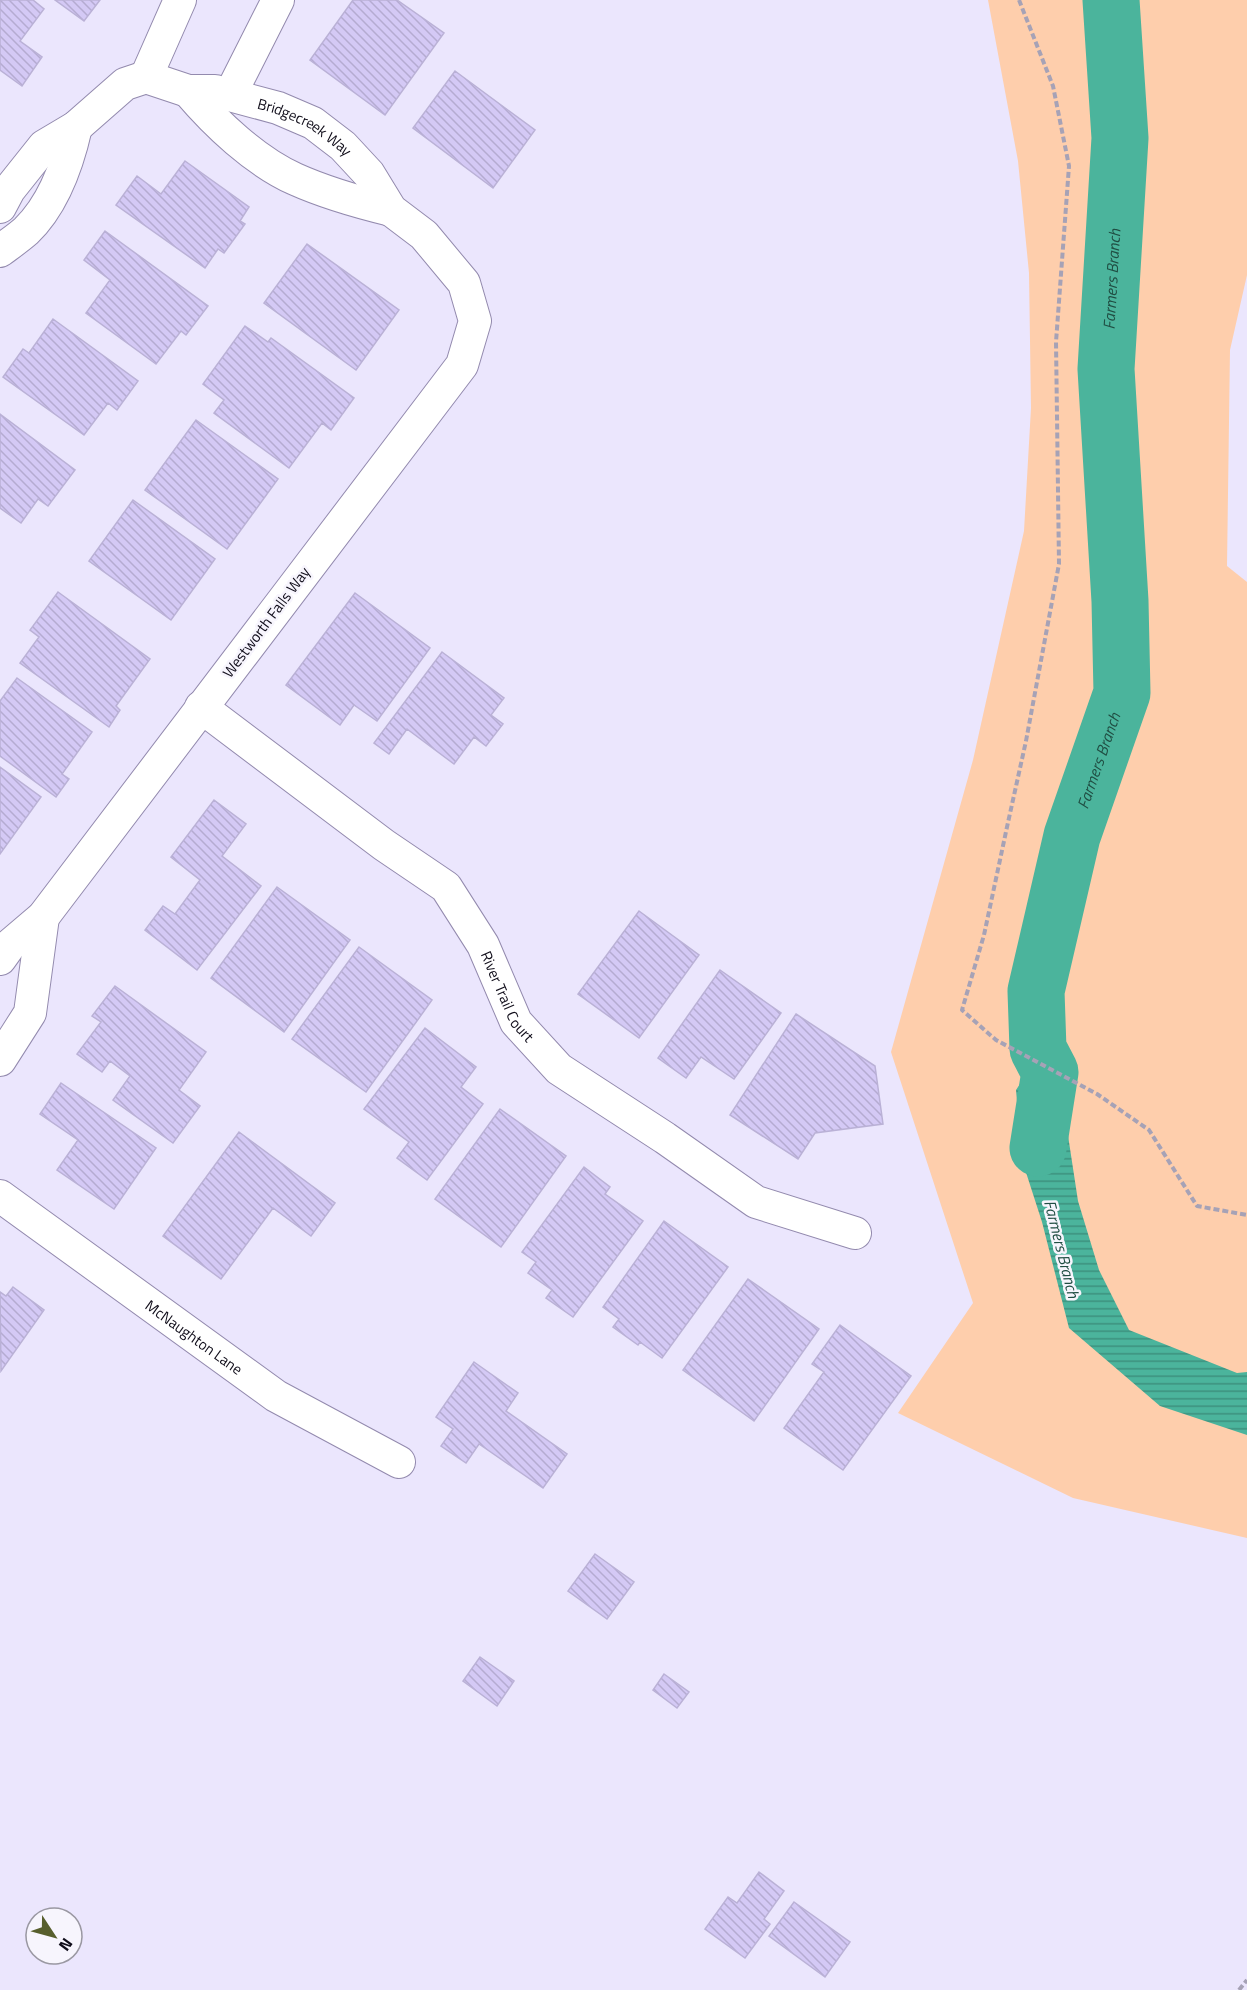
<svg xmlns="http://www.w3.org/2000/svg" width="1247" height="1990" font-family="'Titillium Web',sans-serif">
<defs>
<pattern id="water-rules" width="6" height="5" patternUnits="userSpaceOnUse" patternTransform="scale(1.5)"><rect width="6" height="5" fill="#4bb49c"/><path d="M0 2.5h6" fill="none" stroke="#3d917e"/></pattern>
<pattern id="building-back-hatch" width="6" height="6" patternUnits="userSpaceOnUse" patternTransform="scale(1.5)"><rect width="6" height="6" fill="#d4c9f5"/><path d="M-1 5l2 2M0 0l6 6M5-1l2 2" fill="none" stroke="#b5abd1"/></pattern>
</defs>
<rect width="100%" height="100%" fill="#ebe6fd"/>
<path fill="#feceac" d="M988 0H1247V275L1230 350 1227 566 1247 582V1538L1073 1498 898 1413 973 1303 891 1052 973 760 1024 531 1031 408 1029 273 1018 161Z"/>
<path fill="url(#water-rules)" d="M1037 1058 1060 1083 1078 1201 1099 1270 1129 1330 1237 1373 1247 1372V1435L1160 1406 1069 1328 1042 1222 1022 1160 1016 1090Z"/>
<g fill="none" stroke-linecap="round" stroke-linejoin="round">
<path stroke="#4bb49c" stroke-width="57" id="s1" d="M1038 1148 1050 1072 1038 1049 1036 991 1072 836 1122 693 1120 601 1106 369 1120 138 1111 0"/>
</g>
<path fill="url(#building-back-hatch)" stroke="#bab1d6" stroke-width="1.5" d="M0 0H33L44 9 20 41 42 57 22 86 0 70Z
M55 0H100L84 21Z
M353 0H397L444 33 385 115 310 60Z
M455 71 535 130 493 188 413 128Z
M185 161 249 207 240 221 245 224 224 253 218 249 205 268 116 205 137 176 161 194Z
M105 231 208 306 186 335 181 331 156 364 86 313 110 280 84 260Z
M307 244 399 310 356 370 264 303Z
M53 319 138 381 117 410 108 403 84 435 3 377 23 349 29 353Z
M245 326 268 342 271 338 354 398 331 430 322 423 289 468 214 413 224 400 203 384Z
M0 414 75 470 48 506 38 499 21 523 0 508Z
M196 420 278 479 227 549 145 490Z
M133 500 215 559 171 620 89 561Z
M58 592 150 659 116 706 120 710 109 727 20 663 39 637 30 630Z
M355 593 430 648 377 721 354 705 340 725 286 685Z
M442 652 504 698 491 715 503 724 486 746 474 737 454 764 407 729 389 754 374 743Z
M17 678 92 732 62 774 69 779 56 797 0 756V701Z
M0 767 41 797 0 854Z
M214 800 246 824 222 856 261 886 197 970 145 930 163 906 175 914 200 880 171 857Z
M277 887 350 940 284 1032 211 978Z
M639 911 699 955 639 1038 578 994Z
M359 947 432 1000 366 1092 292 1039Z
M720 970 781 1013 734 1079 701 1057 686 1078 658 1058Z
M115 986 206 1052 179 1090 200 1106 173 1143 113 1100 130 1076 110 1061 102 1072 77 1054 101 1022 92 1016Z
M796 1014 875 1066 883 1124 815 1133 798 1159 730 1115Z
M425 1028 476 1067 461 1087 483 1104 427 1180 397 1158 409 1142 364 1109Z
M61 1083 156 1148 114 1209 57 1170 78 1140 40 1114Z
M500 1109 566 1156 501 1247 435 1199Z
M239 1132 335 1203 311 1236 273 1208 221 1279 163 1236Z
M584 1167 610 1187 605 1194 643 1221 573 1317 546 1298 552 1290 528 1273 536 1262 522 1252Z
M664 1221 728 1267 662 1358 640 1342 638 1345 613 1327 619 1319 603 1307Z
M748 1279 819 1329 754 1421 683 1370Z
M13 1287 44 1310 1 1371 0 1292 6 1296Z
M840 1325 911 1376 843 1470 784 1428 824 1372 812 1364Z
M474 1362 518 1393 506 1411 567 1454 543 1488 479 1444 466 1463 441 1446 453 1429 436 1417Z
M595 1554 634 1582 607 1619 568 1591Z
M480 1657 514 1681 497 1706 463 1681Z
M664 1674 689 1692 677 1708 653 1690Z
M759 1872 784 1891 764 1919 770 1924 745 1958 705 1929 728 1897 737 1903Z
M794 1902 850 1942 825 1977 769 1936Z"/>
<g fill="none" stroke-linecap="round" stroke-linejoin="round">
<defs>
<g id="minor">
<path d="M146 77 180 0"/>
<path d="M188 91C216 124 255 161 295 179 326 193 358 202 391 210"/>
<path d="M230 95 278 0"/>
<path id="s2" d="M0 207 9 190 44 146 76 127 125 84 146 77 188 91H215L278 108 313 123 343 146 369 174 391 210 424 235 464 283 475 321 462 365 43 917 10 945 0 959"/>
<path d="M0 251C8 245 18 238 26 231 53 205 68 163 76 127"/>
<path id="s3" d="M201 707 384 845 446 887 483 945 516 1022 559 1069 665 1138 756 1202 855 1233"/>
<path d="M0 1060 30 1013 43 917"/>
<path id="s4" d="M0 1196 276 1396 399 1462"/>
</g>
</defs>
<use href="#minor" stroke="#938aae" stroke-width="34"/>
<path stroke="#a6a2b6" stroke-width="4" stroke-dasharray="6 3" stroke-linecap="butt" d="M1019 0 1053 86 1069 166 1056 342 1059 564 1026 741 1007 827 984 935 962 1010 996 1040 1097 1094 1149 1130 1197 1206 1247 1215
M1239 1990 1247 1980"/>
<use href="#minor" stroke="#fff" stroke-width="32"/>
</g>
<g text-anchor="middle" dominant-baseline="central" stroke-width="5" stroke-linejoin="round" paint-order="stroke">
<g font-size="15" fill="#0f0c19" stroke="#f7f5fd">
<text stroke="none"><textPath href="#s2" startOffset="369">Bridgecreek Way</textPath></text>
<text transform="translate(266 622) rotate(-53)">Westworth Falls Way</text>
<text stroke="none"><textPath href="#s3" startOffset="430">River Trail Court</textPath></text>
<text stroke="none"><textPath href="#s4" startOffset="240">McNaughton Lane</textPath></text>
</g>
<g font-size="16" font-style="italic" fill="#204e43" stroke="#f7f5fd">
<text stroke="none"><textPath href="#s1" startOffset="886">Farmers Branch</textPath></text>
<text stroke="none"><textPath href="#s1" startOffset="400">Farmers Branch</textPath></text>
<text transform="translate(1062 1249) rotate(76)">Farmers Branch</text>
</g>
</g>
<g transform="translate(54 1936) rotate(126)"><circle r="28" fill="#f7f5fd" stroke="#9a98a2" stroke-width="1.5"/>
<path d="M0-4.5L10 22L0 15L-10 22Z" fill="#575e2d"/>
<text y="-9" font-size="16" font-weight="bold" text-anchor="middle" fill="#0f0c19">N</text>
</g>
</svg>
